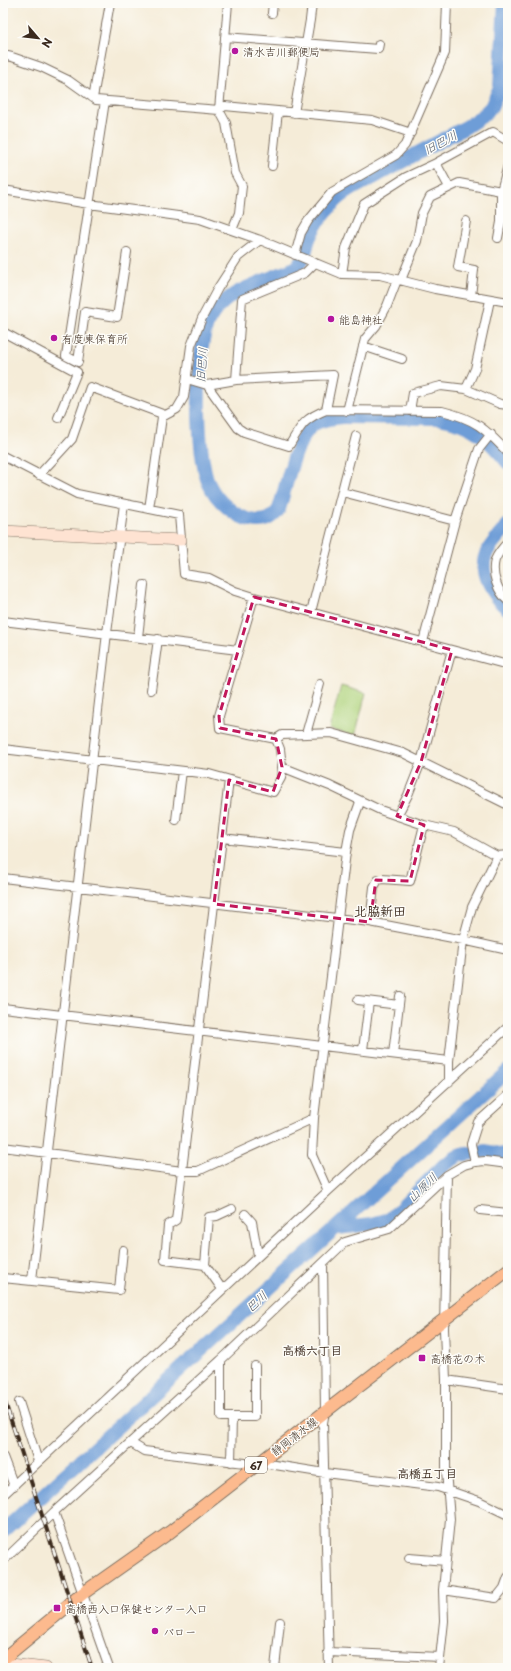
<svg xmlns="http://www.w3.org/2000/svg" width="511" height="1671" font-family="'Playpen Sans','Klee One',sans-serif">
<rect width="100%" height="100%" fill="#fdfcf7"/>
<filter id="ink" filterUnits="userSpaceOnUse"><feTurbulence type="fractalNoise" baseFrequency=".025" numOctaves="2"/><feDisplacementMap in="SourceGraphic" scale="8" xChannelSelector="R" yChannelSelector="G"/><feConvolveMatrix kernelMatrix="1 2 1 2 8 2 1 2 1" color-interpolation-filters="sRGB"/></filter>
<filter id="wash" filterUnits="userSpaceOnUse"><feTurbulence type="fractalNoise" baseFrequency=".012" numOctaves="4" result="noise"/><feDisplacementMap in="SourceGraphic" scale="16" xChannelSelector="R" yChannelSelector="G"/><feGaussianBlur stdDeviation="0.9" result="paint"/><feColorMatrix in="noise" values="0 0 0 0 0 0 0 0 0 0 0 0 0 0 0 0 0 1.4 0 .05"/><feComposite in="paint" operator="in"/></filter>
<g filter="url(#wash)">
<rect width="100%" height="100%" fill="#f5ecd8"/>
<path fill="#afd37c" stroke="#757e4d" d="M341 686 366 693 355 736 329 729Z"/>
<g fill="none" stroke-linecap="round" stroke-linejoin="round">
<path stroke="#6e9dd7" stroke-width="14" d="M505 3 500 87 491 107 481 117 466 127C436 143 407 159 378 175 364 183 346 190 335 202 324 213 314 225 309 239 306 247 305 259 299 264 294 270 285 272 278 275 251 286 224 293 209 320 195 346 196 457 209 484 216 500 235 517 251 520 263 523 273 519 279 509 286 488 296 433 316 423 324 419 334 418 343 417L439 418C472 423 488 438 508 463
M508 525C502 533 492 542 487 552 477 572 492 597 508 609
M337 1228 372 1224 390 1219 444 1165 460 1155 486 1151 508 1156
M3 1531 508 1071"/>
</g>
</g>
<g filter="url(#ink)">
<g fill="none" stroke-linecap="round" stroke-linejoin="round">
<defs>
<path id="street" d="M228 3 219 110 226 123 235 173 242 186 239 213 232 230
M272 13 273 3
M225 37 378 49 379 44
M3 55 12 57 41 67 68 80 96 100 219 110 225 106 372 120 411 133
M93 98 110 3
M105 101 66 356 78 362 85 312 117 317 127 252
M294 113 310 20 312 3
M436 163 449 187
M272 166 278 111
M3 190 89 204 200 219 260 240 342 274 380 275 435 289 508 302
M466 221 458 267 474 270 471 296
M498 238 501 222V191L508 165
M295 255 301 233 308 221 332 192 396 155 405 145 445 53 447 3
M342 274 346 248 364 204 406 177 436 163 493 132 508 141
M401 280 417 241 422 213 430 197 459 183 501 191
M490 300 475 369 466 389 500 404 508 405
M3 332 77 372 58 418
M363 346 402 359
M187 379 207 385 236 380 333 375 326 410
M236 380 242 299 305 273 315 263
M207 385 238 428 244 432 289 446C301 426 303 419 326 410L442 411C475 419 485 428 508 453
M347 411 365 339 376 326 387 306 397 280
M410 411 413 393 441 386 466 389
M3 456 77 494 179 515 184 574 209 578 235 591 254 597 508 665
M39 475 72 439 90 387 165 415
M342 492 455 521
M149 509 162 417 177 409 184 397 191 346 202 318 218 288 238 257 260 240
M508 542C503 547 498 553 495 560 491 575 498 592 508 601
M254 597 219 716 220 728 276 739 282 735 331 733 403 753 508 805
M311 612 356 436
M3 621 238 650
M138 637 144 585
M423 642 455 521 479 449 491 434
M151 690 158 639
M306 734 320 684
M276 739 280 749 282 767
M3 749 209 774 273 792 281 778 282 767 330 786 380 810 424 825 454 832 497 856 508 855
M397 816 408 795 421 762 452 650
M176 820 182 771
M222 838 346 852
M3 878 370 922 463 940 508 950
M370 922 374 887 378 880 382 879 410 881 424 825
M358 1000 399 1005
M3 1008 449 1061
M363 1050 369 1002
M393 1054 400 996
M449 1082V1061L463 940 472 907 497 856
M314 1118 312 1155 328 1191
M3 1147 182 1171H198L314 1118 346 852 350 830 360 802
M475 1162 471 1144 478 1122 508 1095
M480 1210 508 1213
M245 1214 252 1222 258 1255
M323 1263 325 1411 323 1423 329 1668
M205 1265 209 1217 217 1216 232 1209
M3 1278 119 1290 123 1250
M32 1280 107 633 124 504
M222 1289 205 1265 165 1260 168 1225 176 1220 229 780
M221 1360V1417H255V1366
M446 1380 444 1329 447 1175
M19 1402 38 1461
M131 1443 144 1451 245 1463 250 1469
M3 1457 14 1486
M231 1462 232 1417
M269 1464 325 1473 438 1487 479 1501 508 1515
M3 1495 328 1191 508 1027
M54 1512 109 1668
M409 1558 446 1561
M3 1561 54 1512 221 1360 345 1242 389 1229 447 1175 464 1165 475 1162 485 1161 508 1164
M443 1590 496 1598 504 1588 508 1577
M328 1652 440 1657
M275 1668 280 1622
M439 1668 444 1621 443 1590 450 1519 446 1471V1380L508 1389"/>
<path id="secondary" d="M3 531 181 540
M10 1664 46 1668"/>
<path id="primary" d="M3 1659 82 1594 170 1532 508 1270"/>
</defs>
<use href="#street" stroke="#7c6e5f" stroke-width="10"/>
<use href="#secondary" stroke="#7c6e5f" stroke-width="12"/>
<use href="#primary" stroke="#7c6e5f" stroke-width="14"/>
<use href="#street" stroke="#fff" stroke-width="8"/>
<use href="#secondary" stroke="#fee3d2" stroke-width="11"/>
<use href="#primary" stroke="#fcba8e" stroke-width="12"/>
<defs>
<path id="rail" d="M3 1396 92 1668"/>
</defs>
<use href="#rail" stroke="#3b2a1e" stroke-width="4"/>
<use href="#rail" stroke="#fdfcf7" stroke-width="2.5" stroke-dasharray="8" stroke-linecap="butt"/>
</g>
</g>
<path fill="none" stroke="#c2185b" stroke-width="3" stroke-dasharray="8 5" stroke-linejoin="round" d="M254 597 452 650 421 762 397 816 424 825 410 881 376 880 370 922 214 904 229 780 273 792 282 767 276 739 220 728 219 716Z"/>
<g fill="#b5179e" stroke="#fdfcf7" stroke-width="1.5">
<circle cx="235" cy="51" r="4"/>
<circle cx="331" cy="319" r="4"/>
<circle cx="54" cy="338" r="4"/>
<rect x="418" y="1354" width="8" height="8" rx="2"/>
<rect x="53" y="1604" width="8" height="8" rx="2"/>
<circle cx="155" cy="1631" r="4"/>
</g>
<g text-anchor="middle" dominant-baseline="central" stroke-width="3" stroke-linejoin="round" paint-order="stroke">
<rect fill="#fdfcf7" stroke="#75695f" stroke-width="1" x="245" y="1457" width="22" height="16" rx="3"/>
<g font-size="10" font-weight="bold" fill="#3b2a1e">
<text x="256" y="1465">67</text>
</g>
<g font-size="11" fill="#3b2a1e" stroke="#fdfcf7" text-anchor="start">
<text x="243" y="51">清水吉川郵便局</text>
<text x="339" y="319">能島神社</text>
<text x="62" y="338">有度東保育所</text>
<text x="430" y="1358">高橋花の木</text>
<text x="65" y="1608">高橋西入口保健センター入口</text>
<text x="163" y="1631">バロー</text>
</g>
<g font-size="11" fill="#3b2a1e" stroke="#fdfcf7">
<text transform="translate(294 1436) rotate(-38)">静岡清水線</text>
</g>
<g font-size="12" font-style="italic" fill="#4f5868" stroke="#fdfcf7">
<text transform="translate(440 142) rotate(-29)">旧巴川</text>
<text transform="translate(201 365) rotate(-86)">旧巴川</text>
<text transform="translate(422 1187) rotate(-44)">山原川</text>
<text transform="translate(256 1301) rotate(-42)">巴川</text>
</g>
<g font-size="12" font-weight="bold" fill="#3b2a1e" stroke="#fdfcf7">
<text x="312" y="1350">高橋六丁目</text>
<text x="427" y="1473">高橋五丁目</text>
</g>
<g font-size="13" font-weight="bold" fill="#3b2a1e" stroke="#fdfcf7">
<text x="380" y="910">北脇新田</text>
</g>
</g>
<rect width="511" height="1671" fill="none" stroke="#fdfcf7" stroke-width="16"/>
<g transform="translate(38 38) rotate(118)" stroke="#fdfcf7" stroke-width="3" paint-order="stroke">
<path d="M0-3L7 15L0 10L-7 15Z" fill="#3b2a1e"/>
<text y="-6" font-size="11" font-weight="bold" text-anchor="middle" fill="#3b2a1e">N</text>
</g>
</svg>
